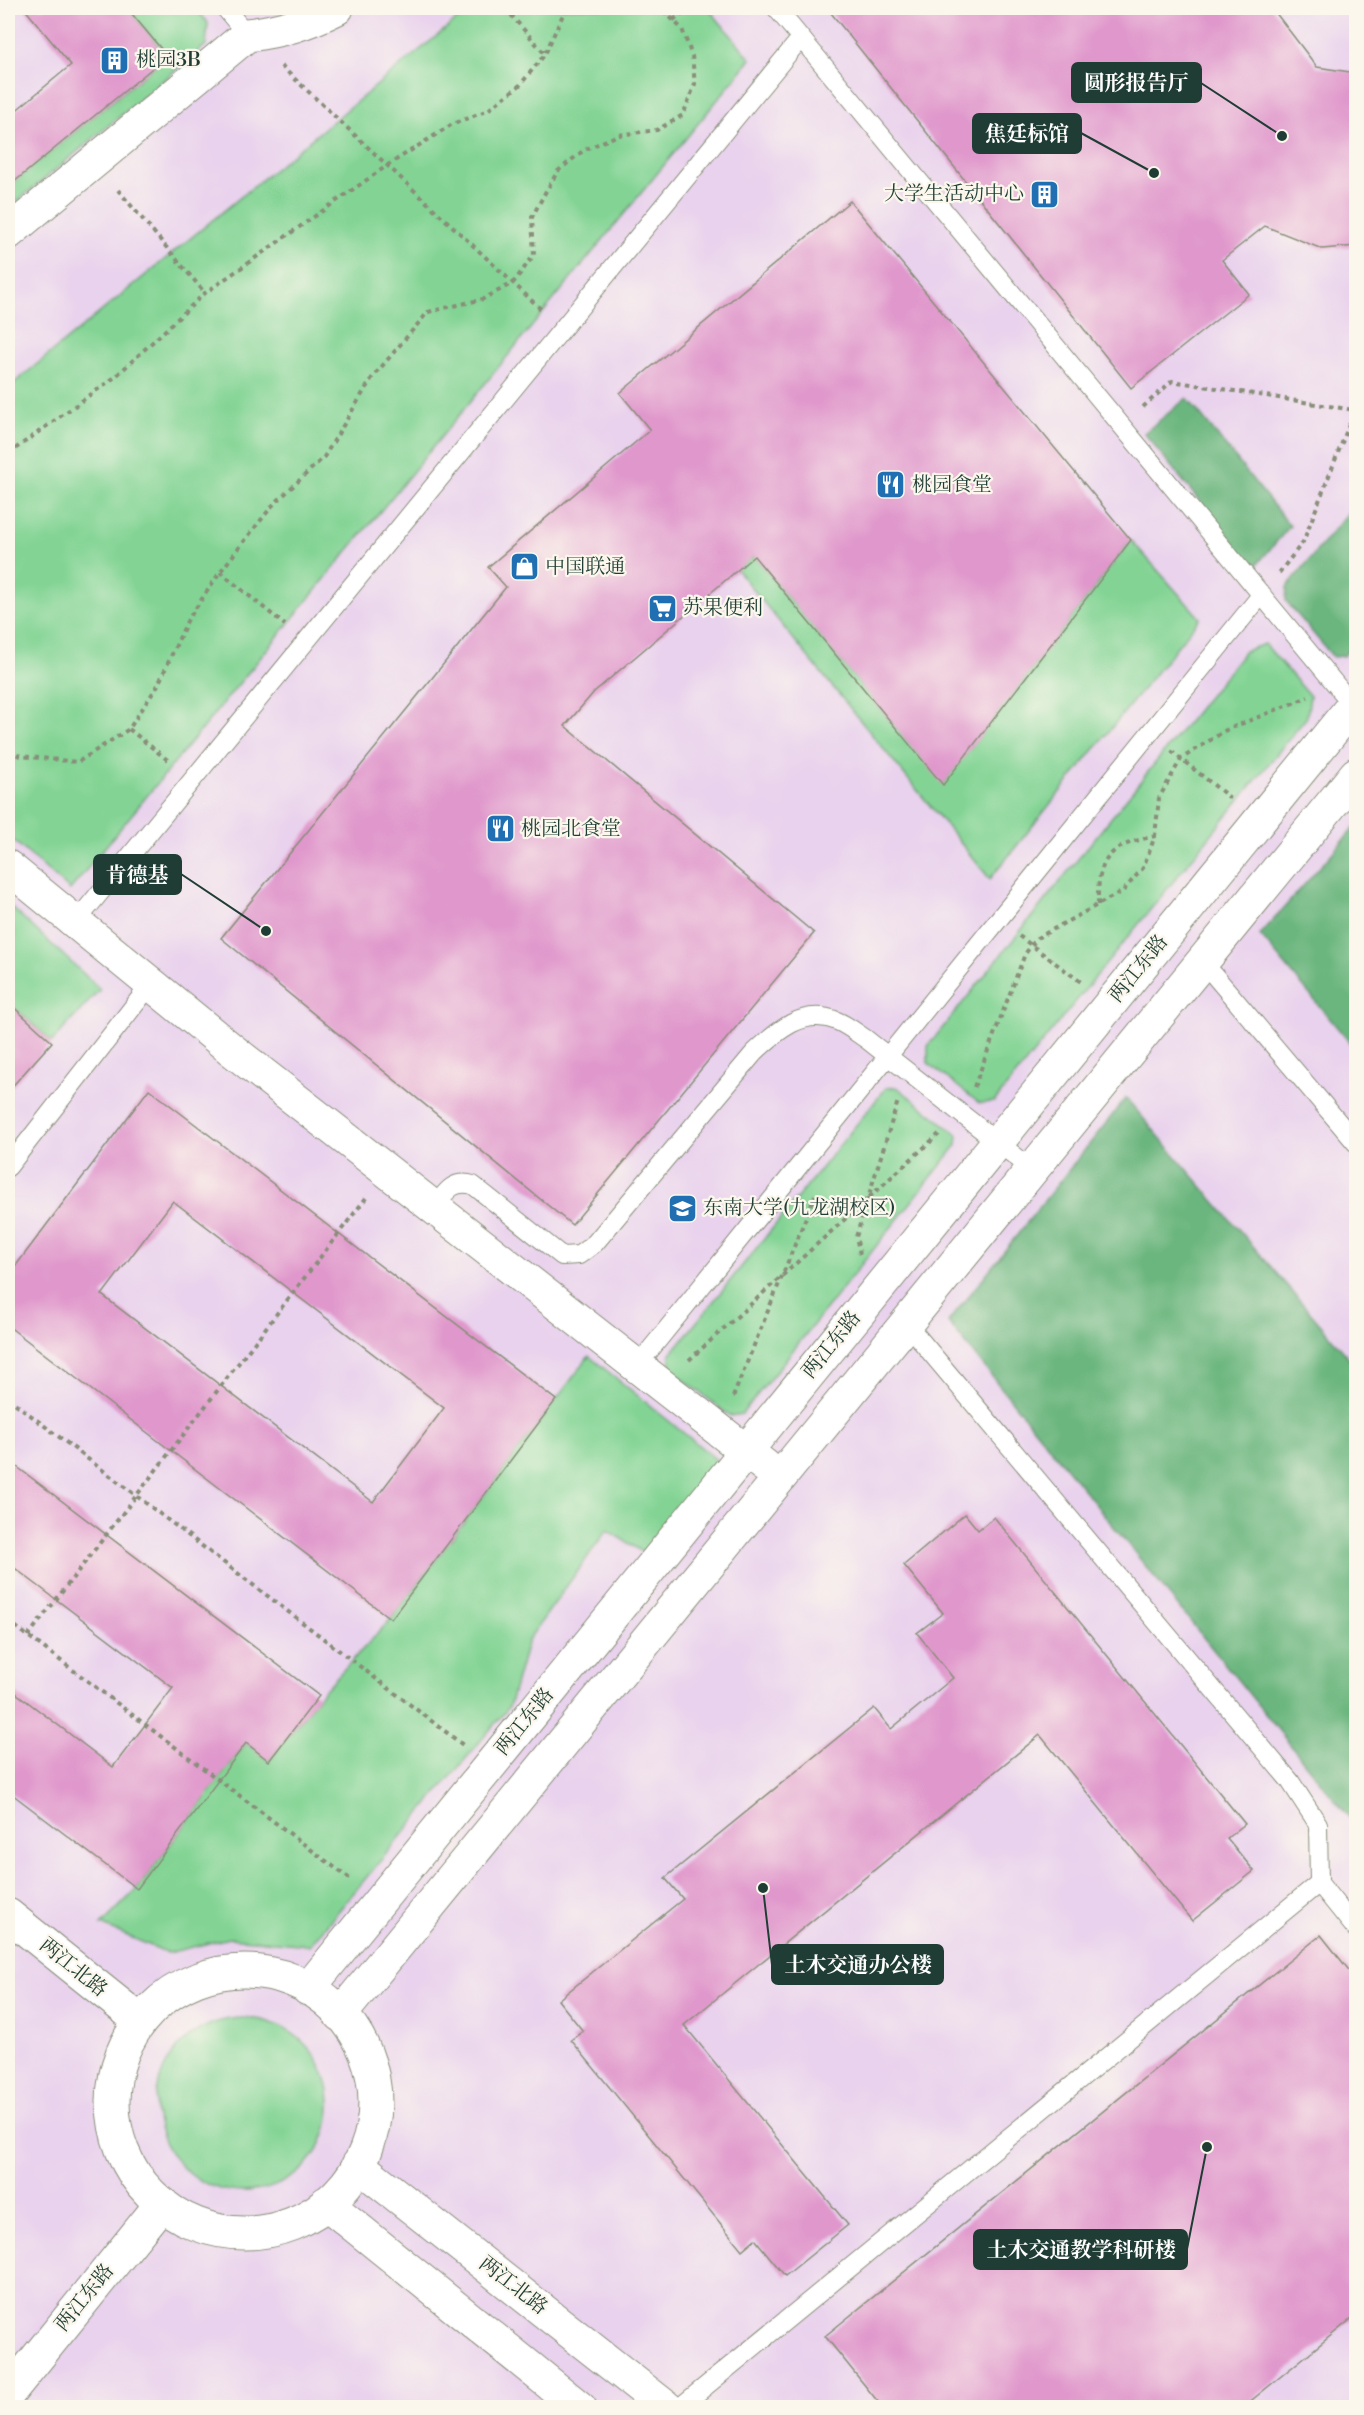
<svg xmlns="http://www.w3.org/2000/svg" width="1364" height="2415" font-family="'Libre Bodoni','Noto Serif SC',serif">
<rect width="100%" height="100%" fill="#fbf7ec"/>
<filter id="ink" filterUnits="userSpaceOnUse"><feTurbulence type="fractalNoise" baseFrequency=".0167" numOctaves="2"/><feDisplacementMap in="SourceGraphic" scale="12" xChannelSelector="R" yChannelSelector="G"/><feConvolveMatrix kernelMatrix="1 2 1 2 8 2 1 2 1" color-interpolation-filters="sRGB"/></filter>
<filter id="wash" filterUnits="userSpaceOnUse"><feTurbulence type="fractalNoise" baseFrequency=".008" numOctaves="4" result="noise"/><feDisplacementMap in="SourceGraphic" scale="24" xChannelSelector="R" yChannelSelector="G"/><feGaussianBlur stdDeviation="1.35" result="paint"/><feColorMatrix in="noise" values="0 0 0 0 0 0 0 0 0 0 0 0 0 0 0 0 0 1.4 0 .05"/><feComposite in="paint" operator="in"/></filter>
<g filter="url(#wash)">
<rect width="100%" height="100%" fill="#f1dfc1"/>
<path fill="#e9d2ed" d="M8 8H1356V2407H8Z"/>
<path fill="#83d494" stroke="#518864" stroke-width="1.5" d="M127 8H196L208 23 206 45 8 209V187L167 56Z
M471 8H708L751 59 70 890 8 836V388Z
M1131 540 1200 618 990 879 737 570 754 556 943 784Z
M1265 644 1310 696 1307 717 994 1102 979 1103 928 1063V1046L1245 651Z
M8 904 100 989 52 1042 8 1002Z
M897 1087 958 1135 957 1145 742 1414 730 1416 672 1370 670 1355 886 1088Z
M589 1356 717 1460 644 1553 607 1530 528 1640 509 1707 310 1945 229 1938 168 1953 101 1925 137 1889 246 1743 269 1761 319 1696 391 1619Z
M156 2105a87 87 0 1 1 174 0a87 87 0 1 1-174 0Z"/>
<path fill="#6ab67e" stroke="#447a59" stroke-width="1.5" d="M1187 398 1290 526 1254 568 1144 433Z
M1356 503V640L1344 656 1333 657 1286 601 1287 587Z
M1356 826V1050L1260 935Z
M1126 1098 1356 1366V1826L948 1322Z"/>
<g id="blocks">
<path fill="#e098cc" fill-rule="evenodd" d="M24 8H127L167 56 8 187V117L71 65Z
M827 8H1272L1317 67 1356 73V246L1322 249 1265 226 1222 260 1249 294 1131 388Z
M850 201 1131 540 943 785 754 556 594 692 565 726 814 933 572 1225 221 938 506 587 488 567 650 430 620 393Z
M8 1002 52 1042 8 1091Z
M149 1089 556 1400 391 1619 8 1326V1276ZM173 1201 444 1408 373 1502 102 1295Z
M8 1460 319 1696 269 1761 246 1743 137 1889 8 1791V1687L113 1767 173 1688 8 1563Z
M965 1514 978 1530 994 1517 1245 1824 1227 1838 1254 1871 1192 1921 1040 1735 684 2025 848 2225 785 2276 755 2239 742 2250 571 2040 583 2031 558 2000 683 1899 665 1878 874 1708 891 1729 953 1678 917 1633 943 1613 904 1565Z
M1321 1935 1356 1979V2318L1355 2316 1242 2408H883L825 2336Z"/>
</g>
</g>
<g filter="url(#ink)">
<use href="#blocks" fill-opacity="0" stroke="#888e7a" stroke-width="1.5"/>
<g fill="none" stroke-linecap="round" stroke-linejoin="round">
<defs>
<path id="lane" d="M225 8 247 35
M776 8 1356 709
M75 923 801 38
M1203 962 1356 1143
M8 1167 151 984
M434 1208C445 1193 452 1179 473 1185L562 1256 579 1255 595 1243 754 1053C777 1031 803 1007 837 1021 847 1025 857 1033 866 1039L1033 1170
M906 1323 1290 1781 1318 1824 1319 1883 1356 1929
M637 1366 1262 594
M679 2408 1319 1883"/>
<path id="street" d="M8 233 247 35C281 31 307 23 337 8
M8 867 232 1050 765 1466
M8 1915 139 2020
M113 2102a131 131 0 1 1 262 0a131 131 0 1 1-262 0Z
M308 1989 1356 702
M340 2015 1356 774
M358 2165 667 2408
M326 2203 580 2408
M8 2394 162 2203"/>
</defs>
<use href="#lane" stroke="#888e7a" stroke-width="20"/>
<use href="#street" stroke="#888e7a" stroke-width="35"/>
<path stroke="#888e7a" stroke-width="4" stroke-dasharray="4.5 4.5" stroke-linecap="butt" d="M505 8 545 54
M673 20 690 8
M281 66 543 311
M118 190 205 293
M1143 407 1172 381 1354 410 1356 413
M8 454 115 377 205 293 388 165 451 125 488 110 520 85 545 54 566 8
M220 572 285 625
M1279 573 1303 542 1356 407
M129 729 170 762
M1171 751 1230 798
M8 752 21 756 78 762 129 729 158 685 187 621 220 572 272 506 324 457 372 378 428 312 483 299 513 283 534 255 532 217 546 191 558 171 584 150 618 135 657 130 683 115 695 84 692 56 682 29 661 8
M1098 905C1097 857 1109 846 1155 836
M1019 936 1081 982
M974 1087 1025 954 1037 938 1123 891 1143 868 1155 836 1159 798 1181 759 1226 730 1308 697
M860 1254 856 1237 898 1101
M689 1360 939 1134
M733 1397 815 1195
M8 1398 463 1745
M8 1621 350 1879
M28 1636 366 1198"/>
<use href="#lane" stroke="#fff" stroke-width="18"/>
<use href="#street" stroke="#fff" stroke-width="33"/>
</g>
</g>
<defs>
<symbol id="building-square" viewBox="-11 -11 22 22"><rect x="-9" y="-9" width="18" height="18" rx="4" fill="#1f6fb2" stroke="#fbf7ec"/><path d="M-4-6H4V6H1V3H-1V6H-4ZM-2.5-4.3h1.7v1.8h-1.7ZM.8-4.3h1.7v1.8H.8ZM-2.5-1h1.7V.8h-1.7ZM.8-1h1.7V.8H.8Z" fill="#fff"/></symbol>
<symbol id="restaurant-square" viewBox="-11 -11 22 22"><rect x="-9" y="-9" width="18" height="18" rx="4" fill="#1f6fb2" stroke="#fbf7ec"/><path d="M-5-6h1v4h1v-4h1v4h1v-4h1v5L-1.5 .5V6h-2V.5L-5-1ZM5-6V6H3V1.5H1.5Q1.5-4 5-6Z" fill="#fff"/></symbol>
<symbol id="shop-square" viewBox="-11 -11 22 22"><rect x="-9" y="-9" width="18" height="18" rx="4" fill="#1f6fb2" stroke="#fbf7ec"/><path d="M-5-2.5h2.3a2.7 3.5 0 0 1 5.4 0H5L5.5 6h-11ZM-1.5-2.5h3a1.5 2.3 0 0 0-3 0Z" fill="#fff"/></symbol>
<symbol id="supermarket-square" viewBox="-11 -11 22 22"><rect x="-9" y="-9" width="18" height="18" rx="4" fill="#1f6fb2" stroke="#fbf7ec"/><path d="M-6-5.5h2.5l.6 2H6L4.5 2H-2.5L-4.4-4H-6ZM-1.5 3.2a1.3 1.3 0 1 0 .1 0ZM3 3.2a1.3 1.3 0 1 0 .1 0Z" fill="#fff"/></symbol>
<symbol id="university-square" viewBox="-11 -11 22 22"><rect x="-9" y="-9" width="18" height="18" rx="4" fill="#1f6fb2" stroke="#fbf7ec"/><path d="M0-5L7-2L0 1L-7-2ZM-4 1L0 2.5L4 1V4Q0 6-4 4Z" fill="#fff"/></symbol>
</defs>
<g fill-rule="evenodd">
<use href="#building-square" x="98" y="44" width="33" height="33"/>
<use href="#building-square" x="1028" y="178" width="33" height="33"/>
<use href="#restaurant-square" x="874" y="468" width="33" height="33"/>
<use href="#shop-square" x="508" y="550" width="33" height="33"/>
<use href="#supermarket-square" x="646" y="592" width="33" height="33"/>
<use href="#restaurant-square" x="484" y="812" width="33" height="33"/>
<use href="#university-square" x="666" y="1192" width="33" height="33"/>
</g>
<g text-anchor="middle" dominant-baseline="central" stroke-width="4.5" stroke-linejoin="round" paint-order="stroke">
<g font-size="20" fill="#1f3d34" stroke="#fbf7ec" text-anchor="start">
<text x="136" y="60">桃园3B</text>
<text x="1024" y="194" text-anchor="end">大学生活动中心</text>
<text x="912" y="485">桃园食堂</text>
<text x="545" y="567">中国联通</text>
<text x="683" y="608">苏果便利</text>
<text x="521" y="829">桃园北食堂</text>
<text x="703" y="1208">东南大学(九龙湖校区)</text>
</g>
<g font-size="20" fill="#1f3d34" stroke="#fbf7ec">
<text transform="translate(1139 969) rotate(-51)">两江东路</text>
<text transform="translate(832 1345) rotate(-51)">两江东路</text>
<text transform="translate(525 1722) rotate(-51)">两江东路</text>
<text transform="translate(73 1968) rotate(39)">两江北路</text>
<text transform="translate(513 2286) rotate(38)">两江北路</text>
<text transform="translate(85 2298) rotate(-51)">两江东路</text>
</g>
</g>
<path fill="none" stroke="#1f3d34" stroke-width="2" d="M1282 136L1201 83M1154 173L1081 133M266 931L181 874M763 1888L772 1965M1207 2147L1187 2249"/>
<g fill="#1f3d34" stroke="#fbf7ec" stroke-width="2">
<circle cx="1282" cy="136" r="6"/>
<circle cx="1154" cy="173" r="6"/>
<circle cx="266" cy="931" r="6"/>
<circle cx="763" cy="1888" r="6"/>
<circle cx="1207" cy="2147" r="6"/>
</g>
<g fill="#1f3d34" stroke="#1f3d34" stroke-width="2">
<rect x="1072" y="63" width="129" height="39" rx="6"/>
<rect x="973" y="114" width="108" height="39" rx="6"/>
<rect x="94" y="855" width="87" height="39" rx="6"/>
<rect x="772" y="1945" width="171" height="39" rx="6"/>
<rect x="974" y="2230" width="213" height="39" rx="6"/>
</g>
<g font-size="21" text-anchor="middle" font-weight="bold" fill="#fff">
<text x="1136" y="90">圆形报告厅</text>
<text x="1027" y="141">焦廷标馆</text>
<text x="137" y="882">肯德基</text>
<text x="858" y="1972">土木交通办公楼</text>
<text x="1081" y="2257">土木交通教学科研楼</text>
</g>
<rect width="1364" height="2415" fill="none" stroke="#fbf7ec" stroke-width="30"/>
</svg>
